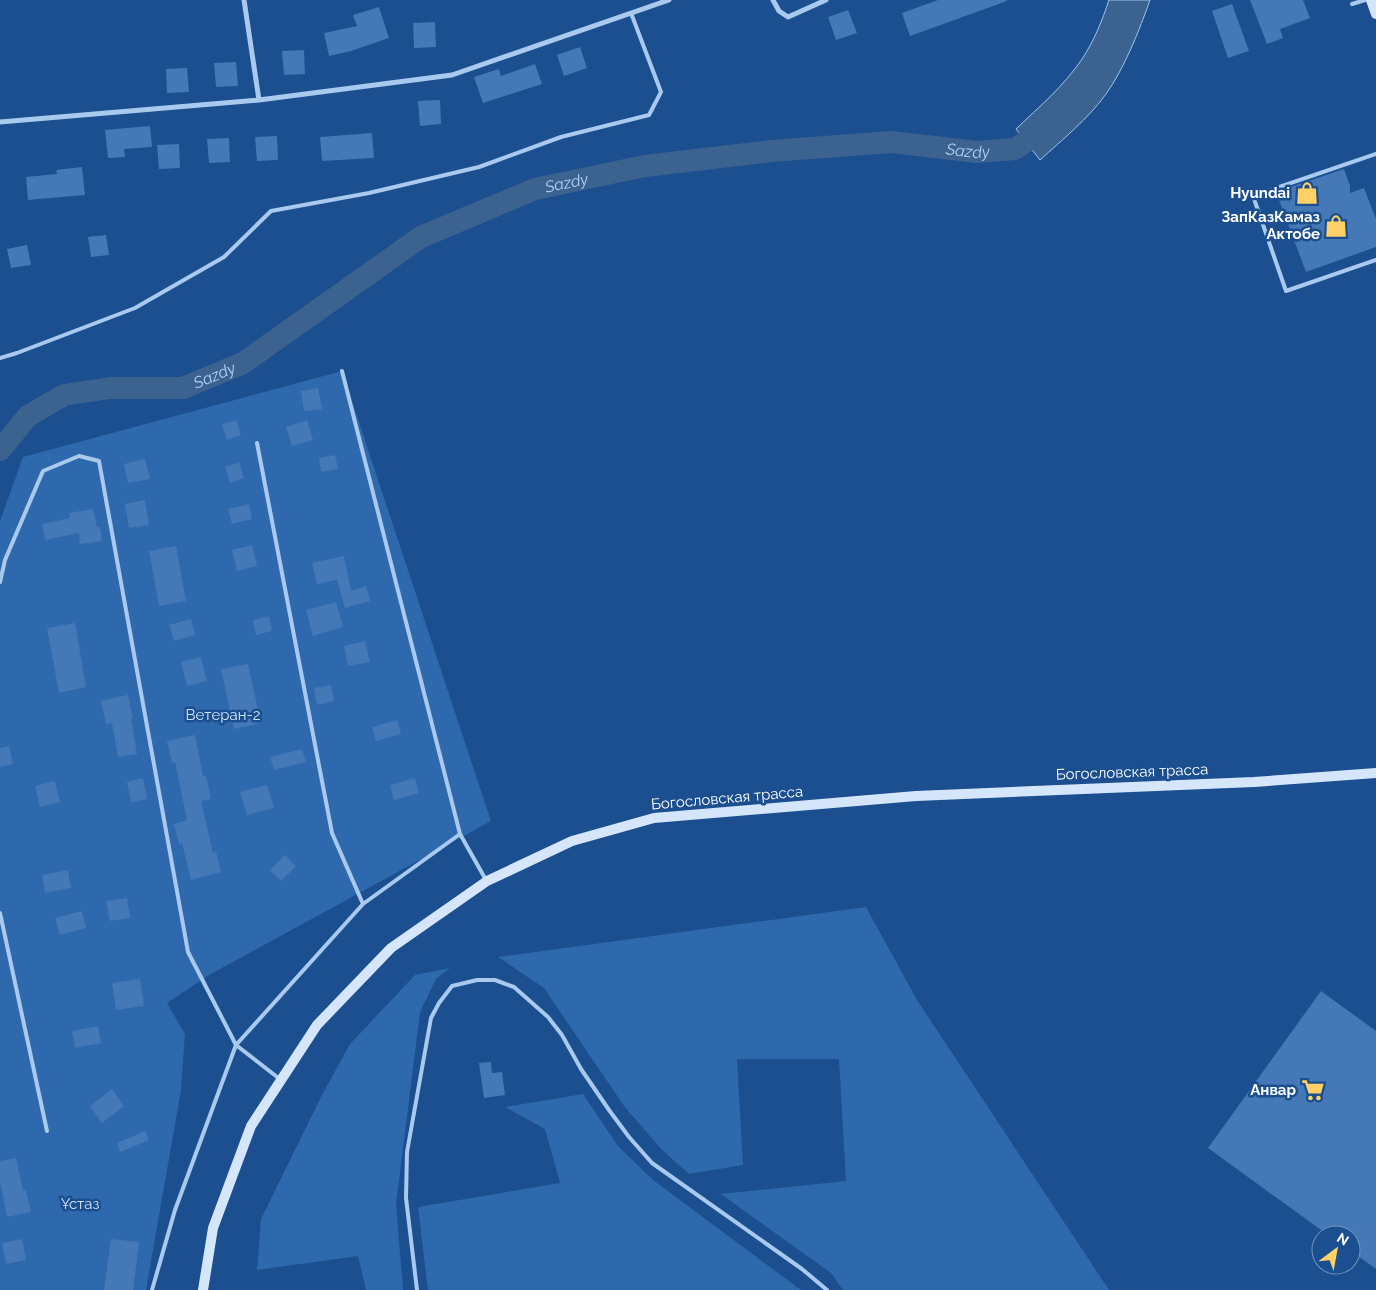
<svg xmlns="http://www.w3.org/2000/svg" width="1376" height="1290" font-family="Raleway,sans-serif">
<rect width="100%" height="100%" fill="#1b4f8f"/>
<path fill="#2e69ad" d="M342 371 491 821 209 975 167 1003 185 1034 181 1090 146 1290H0V521L23 457Z
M866 907 917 1000 1109 1290H843L831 1273 721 1194 846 1181 839 1059H737L743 1165 689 1174 661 1149 624 1106 544 988 498 957Z
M450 968 436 979 420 1012 396 1204 403 1290H366L358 1256 257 1270 261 1219 322 1095 350 1044 415 975Z
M583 1094 618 1146 653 1180 801 1290H428L418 1207 560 1183 545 1129 505 1107Z"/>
<path fill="#3c6290" stroke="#9cc4f0" d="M1109 0H1150C1140 29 1124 69 1106 94 1088 119 1063 139 1040 160L1016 129C1039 107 1064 86 1082 59 1094 41 1102 21 1109 0Z"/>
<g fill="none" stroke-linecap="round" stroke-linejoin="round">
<path stroke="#3c6290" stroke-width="22" id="s1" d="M0 450 28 416 64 395 110 388H183L243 363 421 237 535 189 645 166 771 151 892 142 977 152 1015 149 1050 125"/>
</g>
<path fill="#4478b7" d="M938 0H1006L1007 1 910 36 902 13Z
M1250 0H1303L1310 18 1280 29 1283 38 1267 44Z
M1232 4 1249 51 1228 58 1212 11Z
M379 7 389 38 351 51 329 56 324 33 357 26 353 15Z
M848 10 857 33 836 40 828 17Z
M435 22 436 47 414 48 413 23Z
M580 47 587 68 564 76 557 55Z
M304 50 305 74 284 75 282 51Z
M236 62 238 86 216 87 214 63Z
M535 64 542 84 483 103 474 77 499 69 501 76Z
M187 68 189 92 167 93 166 69Z
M440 100 441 124 420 126 418 101Z
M150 126 152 147 124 149 125 157 108 158 105 130Z
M372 133 374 158 322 161 320 137Z
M277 136 278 160 257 161 255 137Z
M229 138 230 162 209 163 207 139Z
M179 144 180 168 159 169 157 145Z
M82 167 85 195 28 200 26 177 57 174 56 170Z
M1344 169 1350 186V193L1364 188 1376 219V247L1306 272 1276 192Z
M106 235 109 255 91 257 88 237Z
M27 245 31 265 11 268 7 249Z
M318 388 322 409 304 411 301 391Z
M236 420 241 435 227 440 222 424Z
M307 420 313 440 292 446 286 427Z
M335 455 338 469 321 472 319 458Z
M145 459 150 479 128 483 124 464Z
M239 462 244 478 230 483 225 467Z
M145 500 149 525 129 528 125 504Z
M249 504 252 519 232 524 228 509Z
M93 509 97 527H100L102 541 80 544 79 533 45 540 42 524 70 518 69 513Z
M252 545 257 566 237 571 232 550Z
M176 546 186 601 159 606 149 551Z
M344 556 351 591 366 586 370 601 345 608 337 580 317 584 312 563Z
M336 602 343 627 313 636 306 610Z
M269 616 272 631 256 635 253 620Z
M191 619 195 635 174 641 169 625Z
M75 623 86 687 59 693 47 628Z
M365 641 370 662 348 666 344 646Z
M201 657 207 681 187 686 181 662Z
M248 664 261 723 234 729 221 669Z
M331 685 334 701 317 705 314 688Z
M128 695 133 719H131L137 754 118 757 112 723 106 724 101 701Z
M397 720 401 734 376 741 372 727Z
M195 735 203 776H206L211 799 201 801 213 853 216 852 221 872 191 880 182 843 179 844 174 824 187 820 175 762 172 763 167 741Z
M9 746 13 764 0 767V748Z
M302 749 306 762 274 770 270 757Z
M143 778 147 799 131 802 127 782Z
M415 778 419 793 394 800 390 785Z
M55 781 60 802 40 807 35 786Z
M267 785 274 808 247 815 240 792Z
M285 855 296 866 281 881 270 870Z
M68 870 71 888 45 893 42 875Z
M127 898 130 918 110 921 106 901Z
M82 911 86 928 60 935 55 918Z
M140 979 144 1006 116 1010 112 983Z
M1321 991 1376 1031V1269L1351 1251V1235H1328L1208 1148Z
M98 1026 101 1043 75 1048 72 1031Z
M491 1062 492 1073 502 1072 505 1095 484 1098 479 1063Z
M112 1089 124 1106 102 1123 90 1106Z
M145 1131 149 1140 120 1152 117 1143Z
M16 1158 23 1191 26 1190 31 1212 7 1217 0 1181V1161Z
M22 1239 26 1260 6 1264 2 1243Z
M111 1239 139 1242 133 1290H104Z"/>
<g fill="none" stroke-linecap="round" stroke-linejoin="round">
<path stroke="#a9c9ee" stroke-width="4" d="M1352 4 1365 0
M1376 154 1253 196 1286 291 1376 260
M0 358 17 353 135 308 224 257 271 211 369 193 479 167 561 137 649 115 661 92 631 13
M342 371 460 834 363 904
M0 582 5 560 43 471 79 456 99 461 188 952 236 1045 281 1080
M460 834 486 880
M0 913 47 1131
M152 1290 175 1210 236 1045 363 904 332 833 257 443
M417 1290 406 1198 407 1152 431 1018 439 1003 452 986 477 980H495L514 987 548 1017 562 1035 581 1069 609 1110 629 1137 652 1163 802 1269 827 1290"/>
<path stroke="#a9c9ee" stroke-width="5" d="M244 0 259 100
M773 0 779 11 788 17 826 0
M0 122 259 100 452 75 669 0"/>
<path stroke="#d6e6fa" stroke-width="10" d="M1371 0 1376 14
M203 1290 213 1228 251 1126 317 1025 391 948 487 881 572 841 654 818 916 796 1254 782 1376 773"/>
</g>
<defs>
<symbol id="shop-bare" viewBox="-9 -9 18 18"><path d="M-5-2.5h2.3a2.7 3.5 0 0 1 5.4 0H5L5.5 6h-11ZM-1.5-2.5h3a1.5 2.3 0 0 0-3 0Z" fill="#ffd166" stroke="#1b4f8f" stroke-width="2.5" paint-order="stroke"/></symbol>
<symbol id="supermarket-bare" viewBox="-9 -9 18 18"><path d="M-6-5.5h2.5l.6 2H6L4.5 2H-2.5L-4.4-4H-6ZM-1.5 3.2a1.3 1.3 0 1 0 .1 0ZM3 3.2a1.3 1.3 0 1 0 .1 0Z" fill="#ffd166" stroke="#1b4f8f" stroke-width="2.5" paint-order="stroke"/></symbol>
</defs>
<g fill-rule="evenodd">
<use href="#shop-bare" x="1291" y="177" width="32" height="32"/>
<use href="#shop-bare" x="1320" y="210" width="32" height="32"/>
<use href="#supermarket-bare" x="1297" y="1074" width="32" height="32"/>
</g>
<g text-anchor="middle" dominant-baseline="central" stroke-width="5" stroke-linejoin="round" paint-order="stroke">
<g font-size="15" font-weight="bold" fill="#fff" stroke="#1b4f8f" text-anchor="end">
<text x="1290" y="193">Hyundai</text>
<text x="1320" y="217">ЗапКазКамаз<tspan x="1320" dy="17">Актобе</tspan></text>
<text x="1296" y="1090">Анвар</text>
</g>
<g font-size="15" fill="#cfe3fa" stroke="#1b4f8f">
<text x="223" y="715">Ветеран-2</text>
<text x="80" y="1204">Ұстаз</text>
</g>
<g font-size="15" fill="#fff" stroke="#1b4f8f">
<text transform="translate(1132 772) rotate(-2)">Богословская трасса</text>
<text transform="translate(727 798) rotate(-5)">Богословская трасса</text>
</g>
<g font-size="16" font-style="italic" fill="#b5d3f5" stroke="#1b4f8f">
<text stroke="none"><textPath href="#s1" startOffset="1049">Sazdy</textPath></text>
<text stroke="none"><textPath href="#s1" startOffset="644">Sazdy</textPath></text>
<text stroke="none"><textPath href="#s1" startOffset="239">Sazdy</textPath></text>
</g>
</g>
<g transform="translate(1336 1250) rotate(32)"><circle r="24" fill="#1b4f8f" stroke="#7695bc"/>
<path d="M0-4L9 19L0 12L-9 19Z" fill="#ffd166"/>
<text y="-8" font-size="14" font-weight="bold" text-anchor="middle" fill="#ffffff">N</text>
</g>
</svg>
